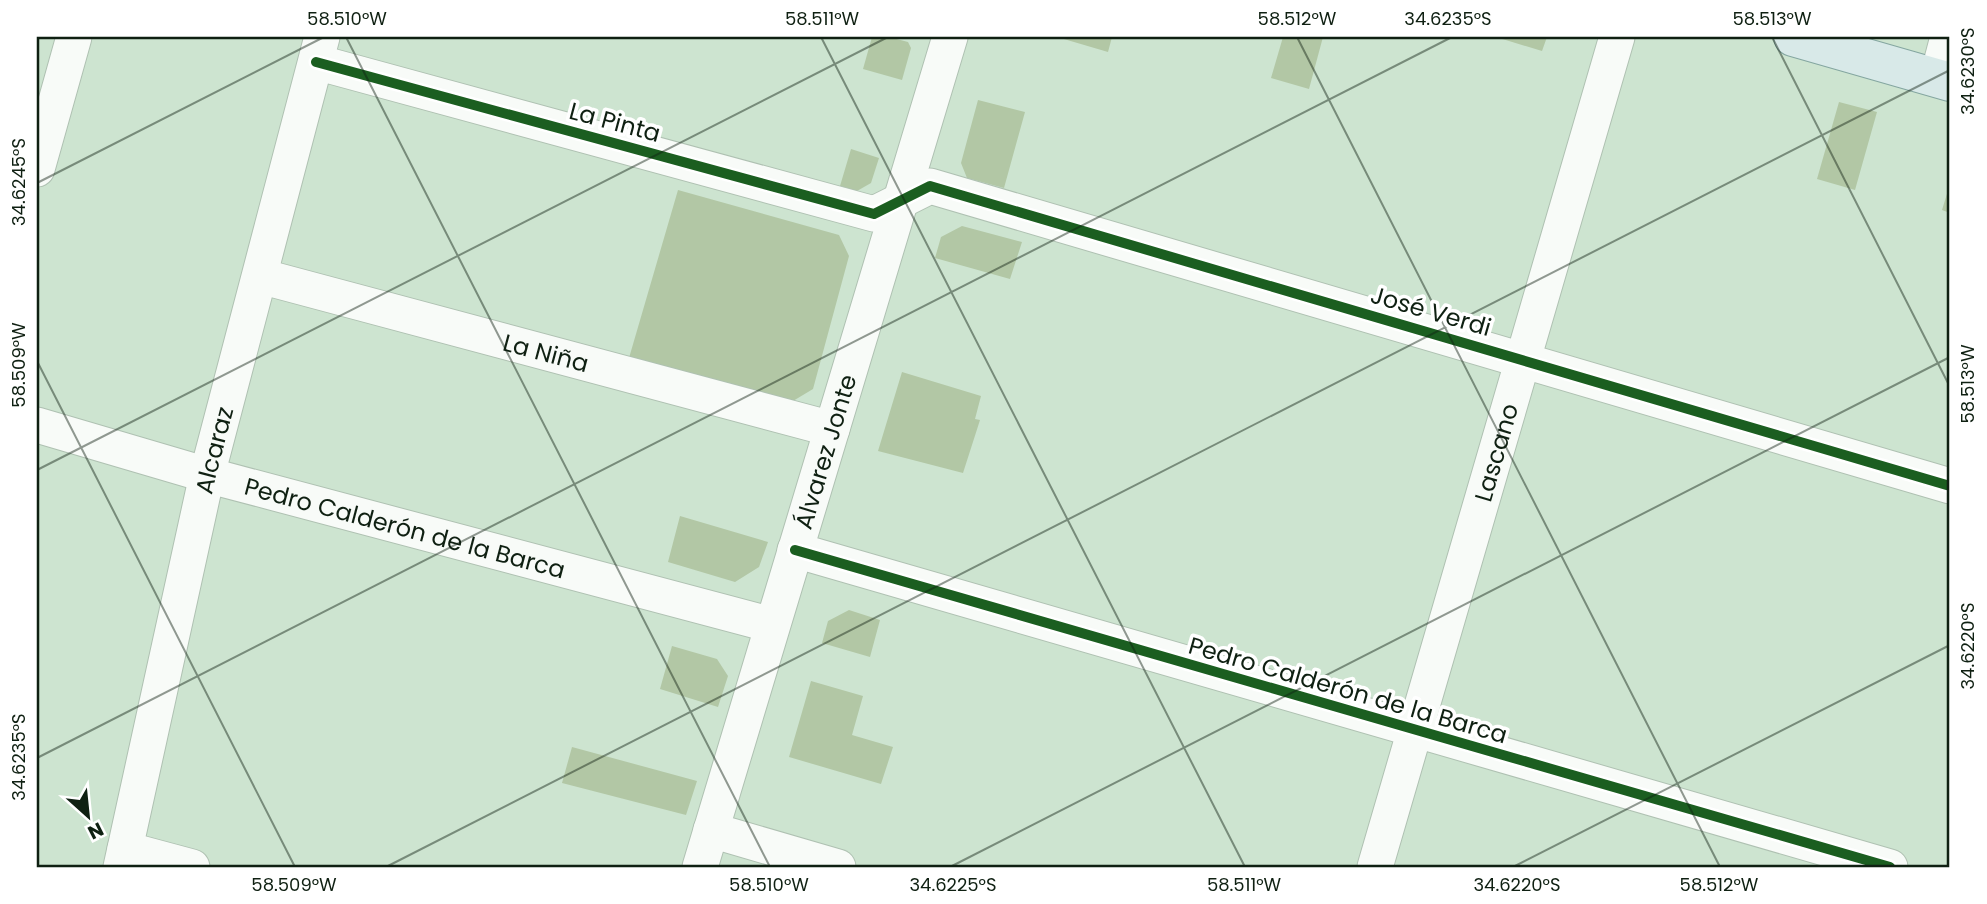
<svg xmlns="http://www.w3.org/2000/svg" width="1987" height="904" font-family="Poppins,sans-serif">
<rect width="100%" height="100%" fill="#cde4d0"/>
<path fill="#b2c7a5" d="M872 37H889L908 42 911 48 902 80 863 69Z
M1057 37H1112L1108 52Z
M1283 37H1323L1309 89 1271 78Z
M1496 37H1547L1542 51Z
M978 100 1025 112 1004 188 967 178 961 163Z
M1839 102 1877 112 1855 190 1817 179Z
M851 149 879 158 871 183 857 191 840 186Z
M1950 184V213L1942 210Z
M678 190 839 235 849 256 813 389 793 401 629 358Z
M962 226 1022 242 1010 279 935 258 941 237Z
M902 372 981 396 975 419 980 420 963 473 878 451Z
M680 516 768 542 759 567 735 582 668 562Z
M849 610 880 620 870 657 822 643 828 621Z
M672 646 717 659 728 676 718 707 660 689Z
M811 681 863 696 852 735 893 747 881 784 789 757Z
M572 747 697 781 686 815 562 783Z"/>
<g fill="none" stroke-linecap="round" stroke-linejoin="round">
<defs>
<g id="minor">
<path d="M316 62 874 214 930 186 1950 486"/>
<path d="M1937 79 1948 37"/>
<path d="M37 169 74 37"/>
<path id="s1" d="M260 276 832 429"/>
<path id="s2" d="M37 425 207 475 772 625"/>
<path d="M795 550 1890 867"/>
<path d="M711 830 838 867"/>
<path d="M125 849 192 867"/>
<path id="s3" d="M121 867 207 475 322 37"/>
<path id="s4" d="M700 867 950 37"/>
<path id="s5" d="M1375 867 1617 37"/>
</g>
<path id="major" d="M1793 37 1950 82"/>
</defs>
<use href="#minor" stroke="#afc1b2" stroke-width="37"/>
<use href="#major" stroke="#84a6a0" stroke-width="40"/>
<use href="#minor" stroke="#f8fbf8" stroke-width="35"/>
<use href="#major" stroke="#d8e9e8" stroke-width="38"/>
<defs>
<path id="cycleway" d="M316 62 874 214 930 186 1950 486
M795 550 1890 867"/>
</defs>
<use href="#cycleway" stroke="#fff" stroke-width="15"/>
<use href="#cycleway" stroke="#1b5e20" stroke-width="10"/>
</g>
<path fill="none" stroke="#0f2012" stroke-width="2" stroke-opacity="0.45" d="M346 37 770 867M821 37 1245 867M1297 37 1720 867M1772 37 1950 387M37 183 324 37M37 361 295 867M37 470 888 37M37 758 1452 37M386 867 1950 70M950 867 1950 357M1513 867 1950 645"/>
<g text-anchor="middle" dominant-baseline="central" stroke-width="7" stroke-linejoin="round" paint-order="stroke">
<g font-size="24" fill="#0f2012" stroke="#fff">
<text transform="translate(615 122) rotate(15)">La Pinta</text>
<text transform="translate(1431 311) rotate(16)">José Verdi</text>
<text stroke="none"><textPath href="#s1" startOffset="296">La Niña</textPath></text>
<text stroke="none"><textPath href="#s3" startOffset="427">Alcaraz</textPath></text>
<text stroke="none"><textPath href="#s4" startOffset="434">Álvarez Jonte</textPath></text>
<text stroke="none"><textPath href="#s5" startOffset="432">Lascano</textPath></text>
<text stroke="none"><textPath href="#s2" startOffset="382">Pedro Calderón de la Barca</textPath></text>
<text transform="translate(1348 690) rotate(16)">Pedro Calderón de la Barca</text>
</g>
</g>
<rect width="1987" height="904" fill="none" stroke="#ffffff" stroke-width="77"/>
<g transform="translate(88 816) rotate(153)" stroke="#ffffff" stroke-width="5" paint-order="stroke">
<path d="M0-5L12 26L0 18L-12 26Z" fill="#0f2012"/>
<text y="-10" font-size="19" font-weight="bold" text-anchor="middle" fill="#0f2012">N</text>
</g>
<rect x="38" y="38" width="1910" height="828" fill="none" stroke="#0f2012" stroke-width="2.5"/>
<g font-size="18" text-anchor="middle" fill="#0f2012">
<text x="347" y="25">58.510°W</text>
<text x="822" y="25">58.511°W</text>
<text x="1297" y="25">58.512°W</text>
<text x="1448" y="25">34.6235°S</text>
<text x="1772" y="25">58.513°W</text>
<text transform="translate(1968 71) rotate(-90)" y="6">34.6230°S</text>
<text transform="translate(19 182) rotate(-90)" y="6">34.6245°S</text>
<text transform="translate(19 365) rotate(-90)" y="6">58.509°W</text>
<text transform="translate(1968 384) rotate(-90)" y="6">58.513°W</text>
<text transform="translate(1968 646) rotate(-90)" y="6">34.6220°S</text>
<text transform="translate(19 757) rotate(-90)" y="6">34.6235°S</text>
<text x="294" y="891">58.509°W</text>
<text x="769" y="891">58.510°W</text>
<text x="953" y="891">34.6225°S</text>
<text x="1244" y="891">58.511°W</text>
<text x="1517" y="891">34.6220°S</text>
<text x="1719" y="891">58.512°W</text>
</g>
</svg>
